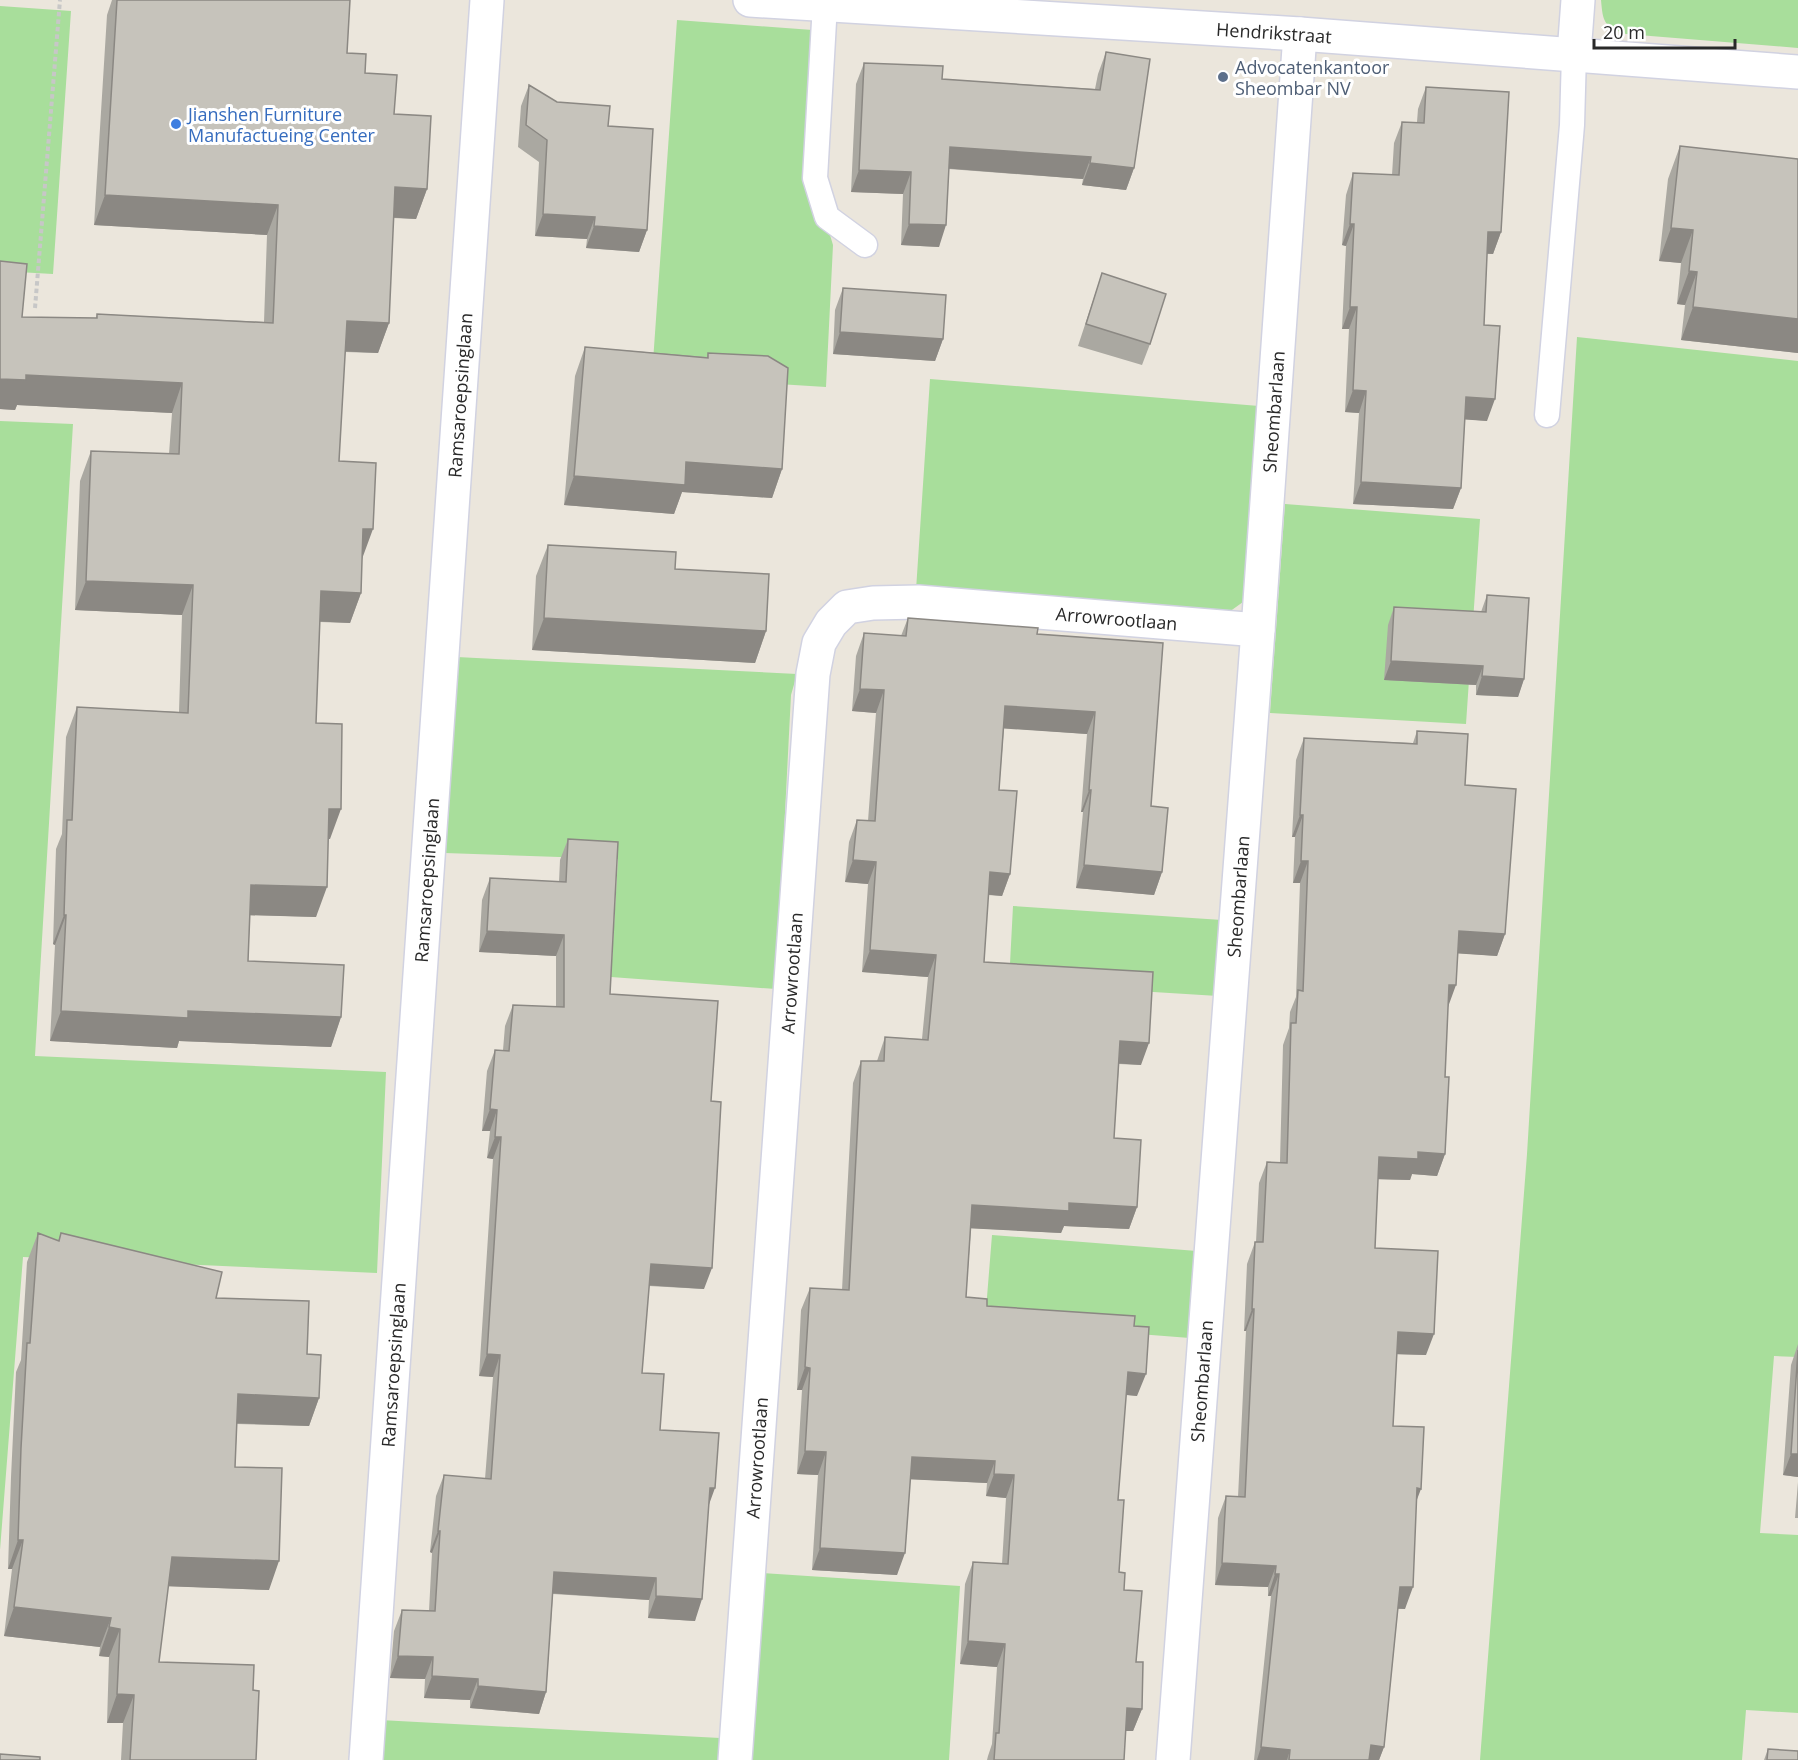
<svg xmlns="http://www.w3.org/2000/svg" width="1798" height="1760" font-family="'Open Sans',sans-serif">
<rect width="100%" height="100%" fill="#ebe6dc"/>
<path fill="#a8de9b" d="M1601 0H1798V48L1626 34C1604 26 1603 23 1601 0Z
M0 6 71 11 53 274 0 271Z
M677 20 826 31 815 185 833 245 826 387 652 376Z
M1577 337 1798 361V1357L1774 1356 1760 1533 1798 1535V1713L1746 1710 1742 1760H1480L1527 1154Z
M930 379 1259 406 1247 586 1243 602 1229 612 916 590Z
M0 421 73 424 35 1056 386 1072 377 1273 23 1257 0 1550Z
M1285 504 1480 519 1466 724 1270 713Z
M457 657 797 674 791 695 776 989 611 977 618 859 445 853Z
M1013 906 1222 920 1218 996 1009 983Z
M992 1235 1197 1251 1190 1338 985 1322Z
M761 1573 960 1586 949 1760H748Z
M380 1720 720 1738 718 1760H377Z"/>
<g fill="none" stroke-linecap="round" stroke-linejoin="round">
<defs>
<path id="service" d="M825 4 815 178 827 217 865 245
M1547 415 1572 125 1574 54"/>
<g id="minor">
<path d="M1574 54 1578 0"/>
<path id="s1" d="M366 1760 487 0"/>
<path id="s2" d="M735 1760 813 674 819 643 831 623 847 607 873 603 918 602 1258 630"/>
<path id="s3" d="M1173 1760 1258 630 1300 34"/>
</g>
<g id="tertiary">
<path id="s4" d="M750 0 1300 34 1798 72"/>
</g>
</defs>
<use href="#service" stroke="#d1d2e1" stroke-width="27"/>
<use href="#minor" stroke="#d1d2e1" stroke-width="36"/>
<use href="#tertiary" stroke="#d1d2e1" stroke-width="36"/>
<path stroke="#c7c7c7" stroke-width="4" stroke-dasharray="4.5 3" stroke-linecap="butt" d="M35 308 60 0"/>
<use href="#service" stroke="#fff" stroke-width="24"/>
<use href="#minor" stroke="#fff" stroke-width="33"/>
<use href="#tertiary" stroke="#fff" stroke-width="33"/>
</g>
<path fill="#aaa8a1" d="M112 0H350L347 53 365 73 394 114 427 189 416 219 393 218 389 323 378 353 345 352 339 461 362 559 361 593 350 623 320 622 316 723 330 839H328L316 917 250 915 248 961 341 1017 331 1047 179 1041 177 1048 50 1041 55 945 53 944 56 849 62 834 66 737 77 707 179 712 182 615 75 610 80 481 91 451 169 454 172 413 17 405 15 410 0 409V261L22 317 96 318 97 314 264 322 267 235 94 225 107 15Z
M1106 52 1134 168 1126 190 1082 185 1083 179 949 169 939 247 901 245 903 194 851 192 856 84 864 63 942 79 1095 89 1098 74Z
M529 85 557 102 608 126 647 230 639 252 586 248 587 239 535 236 539 162 518 147 521 106Z
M1426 87 1501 232 1493 254H1487L1484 325 1487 421 1465 419 1461 488 1453 509 1353 504 1359 413 1345 412 1349 329H1342L1346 246 1342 245 1346 195 1353 173 1392 175 1394 143 1402 122H1417L1418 109Z
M1680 146 1798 159V353L1681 340 1685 305 1677 304 1681 263 1659 261 1668 179Z
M1102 273 1150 344 1142 365 1078 346Z
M843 288 943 339 935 361 833 354 835 310Z
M585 347 707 357 708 353 782 469 772 498 682 492 674 514 564 505 575 376Z
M548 545 766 631 755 663 532 650 536 576Z
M1487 595 1524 679 1518 697 1476 695V685L1384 680 1388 625 1394 607 1481 612Z
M908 618 1037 634 1163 643 1151 806 1162 872 1154 895 1076 888 1083 812H1081L1087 734 1004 728 999 790 1010 874 1002 896 988 895 984 962 1141 1065 1119 1064 1114 1138 1137 1207 1129 1229 1064 1226 1061 1233 971 1228 966 1297 987 1306 1134 1326 1137 1396 1126 1395 1118 1500 1119 1572 1124 1590 1136 1662 1142 1709 1133 1731H1125L1124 1760H987L988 1756 992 1744 997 1667 960 1664 965 1584 973 1562 1002 1564 1006 1498 986 1496 987 1483 910 1479 897 1575 812 1570 818 1475 797 1474 802 1390H797L801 1310 810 1288 842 1290 853 1083 861 1061H877L885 1037 922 1039 928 977 862 972 868 884 845 882 849 842 857 820 868 821 876 713 852 711 856 656 864 633 901 636Z
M1417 731 1465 785 1505 934 1497 956 1458 953 1448 1007 1445 1077V1154L1437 1176 1412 1174 1410 1180 1378 1179 1375 1248 1426 1355 1397 1354 1393 1426 1417 1501 1405 1609H1398L1384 1747 1379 1760H1254L1271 1596H1268V1587L1215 1585 1218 1518 1226 1496 1238 1497 1246 1331H1244L1247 1264 1255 1242H1256L1259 1183 1267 1162H1280L1283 1045 1289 1028 1290 1012 1296 997 1300 883H1293L1295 837H1292L1296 760 1304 738 1413 743Z
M568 839 610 994 711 1101 704 1289 649 1286 642 1373 660 1430 709 1504 695 1621 648 1618 649 1600 553 1594 546 1692 539 1714 470 1708V1700L424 1698 425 1679 390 1678 394 1631 402 1610 429 1611 432 1553 430 1552 436 1496 444 1475 485 1479 493 1377 479 1376 493 1159 487 1158 490 1131H482L487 1071 495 1050H503L505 1026 513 1005 556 1007V956L479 952 482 900 490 878 559 882 560 860Z
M38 1233 58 1241 61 1233 216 1298 307 1354 319 1398 309 1426 237 1424 235 1467 269 1590 168 1586 159 1662 253 1690 256 1760H121L123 1723H107L109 1657 99 1656 100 1647 4 1636 12 1569H8L11 1477 16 1372 21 1360 27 1262Z
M1798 1344V1477L1783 1475 1791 1365Z
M1798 1482V1518H1795Z
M1768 1749 1798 1760H1764Z"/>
<path fill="#8b8883" d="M950 147 1091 157 1083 179 942 168Z
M1090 163 1134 168 1126 190 1082 185Z
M859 170 911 172 903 194 851 192Z
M395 187 427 189 416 219 384 217Z
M105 195 278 205 267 235 94 225Z
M543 214 595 217 587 239 535 236Z
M909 224 946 225 939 247 901 245Z
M1350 224H1354L1346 246 1342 245Z
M594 226 647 230 639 252 586 248Z
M1671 228 1693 230 1681 263 1659 261Z
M1488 232H1501L1493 254 1480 253Z
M1689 271 1697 272 1685 305 1677 304Z
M1350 307H1357L1349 329H1342Z
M1693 307 1798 319V353L1681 340Z
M347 321 389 323 378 353 336 351Z
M840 332 943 339 935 361 833 354Z
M26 375 182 383 172 413 17 405 15 410 0 409V379Z
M1353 390 1366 391 1359 413 1345 412Z
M1466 397 1495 399 1487 421 1458 419Z
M686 462 782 469 772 498 682 492 674 514 564 505 574 476Z
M1361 482 1461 488 1453 509 1353 504Z
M363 529H373L362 559Z
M86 581 193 585 182 615 75 610Z
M321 591 361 593 350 623 310 621Z
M544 618 766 631 755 663 532 650Z
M1391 661 1483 666 1476 685 1384 680Z
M1482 676 1524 679 1518 697 1476 695Z
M860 689 884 690 876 713 852 711Z
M1005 706 1095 712 1087 734 997 728Z
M1089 790H1091L1083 812H1081Z
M329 809H341L330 839H318Z
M1300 815H1303L1295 837H1292Z
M853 860 876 862 868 884 845 882Z
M1301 861H1308L1300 883H1293Z
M1084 865 1162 872 1154 895 1076 888Z
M990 872 1010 874 1002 896 982 894Z
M251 885 327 887 316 917 240 915Z
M64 915H66L55 945 53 944Z
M487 931 564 935 556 956 479 952Z
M1459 931 1505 934 1497 956 1451 953Z
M870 950 936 955 928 977 862 972Z
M1449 985H1456L1448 1007Z
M61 1011H188L341 1017 331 1047 179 1041 177 1048 50 1041Z
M1120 1041 1149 1043 1141 1065 1112 1063Z
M490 1109 497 1110 490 1131H482Z
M495 1137H501L493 1159 487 1158Z
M1418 1152 1445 1154 1437 1176 1412 1174 1410 1180 1371 1179 1379 1157Z
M1069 1203 1137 1207 1129 1229 1064 1226 1061 1233 964 1228 972 1205Z
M651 1264 712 1268 704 1289 643 1285Z
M1252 1309H1254L1246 1331H1244Z
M1398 1332 1434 1334 1426 1355 1390 1354Z
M487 1354 500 1355 493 1377 479 1376Z
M805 1367 810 1368 802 1390H797Z
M1128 1372 1146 1374 1137 1396 1119 1394Z
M238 1394 319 1398 309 1426 228 1423Z
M805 1451 826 1452 818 1475 797 1474Z
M1791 1454H1798V1477L1783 1475Z
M912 1457 995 1461 987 1483 904 1479Z
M994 1474 1014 1475 1006 1498 986 1496Z
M710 1488H715L707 1510Z
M1417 1488 1421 1489 1413 1510Z
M438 1531H440L432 1553 430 1552Z
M18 1540H23L12 1569H8Z
M820 1548 905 1553 897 1575 812 1570Z
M172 1557 279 1561 269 1590 161 1586Z
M1222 1563 1276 1566 1268 1587 1215 1585Z
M554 1572 656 1578 649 1600 547 1593Z
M1275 1574H1279L1271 1596H1268Z
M1400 1587H1413L1405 1609 1392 1608Z
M656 1596 702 1599 695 1621 648 1618Z
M14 1607 111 1618 100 1647 4 1636Z
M109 1627 120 1629 109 1657 99 1656Z
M968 1641 1005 1644 997 1667 960 1664Z
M398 1656 433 1657 425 1679 390 1678Z
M432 1676 478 1679 470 1700 424 1698Z
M478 1686 546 1692 539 1714 470 1708Z
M117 1694 134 1695 123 1723H107Z
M1127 1708 1142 1709 1133 1731H1119Z
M1371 1745 1384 1747 1379 1760H1365Z
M1261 1747 1290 1750 1287 1760H1257Z"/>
<path fill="#c6c3bb" stroke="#8b8883" stroke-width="1.5" d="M117 0H350L347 53 366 54 365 73 397 75 394 114 431 116 427 189 395 187 389 323 347 321 339 461 376 463 373 529H363L361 593 321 591 316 723 342 724 341 809H329L327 887 251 885 248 961 344 965 341 1017 188 1011V1018L61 1011 66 915H64L67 820H72L77 707 188 713 193 585 86 581 91 451 179 454 182 383 26 375V380L0 379V261L27 264 22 317 97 318V314L273 323 278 205 105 195Z
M1106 52 1150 59 1134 168 1090 163 1091 157 950 147 946 225 909 224 911 172 859 170 864 63 943 66 942 79 1100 90Z
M529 85 557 102 610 106 608 126 653 129 647 230 594 226 595 217 543 214 547 140 526 125Z
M1426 87 1509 92 1501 232H1488L1484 325 1500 326 1495 399 1466 397 1461 488 1361 482 1366 391 1353 390 1357 307H1350L1354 224H1350L1353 173 1399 175 1402 122 1424 123Z
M1680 146 1798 159V319L1693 307 1697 272 1689 271 1693 230 1671 228Z
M1102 273 1166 294 1150 344 1086 324Z
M843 288 946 295 943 339 840 332Z
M585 347 708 358V353L768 356 788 368 782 469 686 462 685 485 574 476Z
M548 545 676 552 675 569 769 574 766 631 544 618Z
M1487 595 1529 598 1524 679 1482 676 1483 666 1391 661 1394 607 1486 612Z
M908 618 1038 628 1037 634 1163 643 1151 806 1168 808 1162 872 1084 865 1091 790H1089L1095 712 1005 706 999 790 1017 791 1010 874 990 872 984 962 1153 972 1149 1043 1120 1041 1114 1138 1141 1140 1137 1207 1069 1203V1211L972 1205 966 1297 987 1299V1306L1135 1316 1134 1326 1149 1327 1146 1374 1128 1372 1118 1500H1124L1119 1572 1125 1573 1124 1590 1142 1591 1136 1662H1143L1142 1709 1127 1708 1124 1760H994L996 1733H999L1005 1644 968 1641 973 1562 1008 1564 1014 1475 994 1474 995 1461 912 1457 905 1553 820 1548 826 1452 805 1451 810 1368 805 1367 810 1288 849 1290 861 1061H884L885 1037 928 1040 936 955 870 950 876 862 853 860 857 820 875 821 884 690 860 689 864 633 906 636Z
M1417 731 1468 734 1465 785 1516 789 1505 934 1459 931 1456 985H1449L1445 1077H1449L1445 1154 1418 1152V1159L1379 1157 1375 1248 1438 1251 1434 1334 1398 1332 1393 1426 1424 1427 1421 1489 1417 1488 1413 1587H1400L1384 1747 1371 1745 1369 1760H1289L1290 1750 1261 1747 1279 1574H1275L1276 1566 1222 1563 1226 1496 1245 1497 1254 1309H1252L1255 1242H1263L1267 1162 1287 1163 1291 1023H1296L1298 990 1303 991 1308 861H1301L1303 815H1300L1304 738 1417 744Z
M568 839 618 842 610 994 718 1001 711 1101 721 1102 712 1268 651 1264 642 1373 664 1374 660 1430 719 1433 715 1488H710L702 1599 656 1596V1578L554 1572 546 1692 478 1686V1679L432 1676 433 1657 398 1656 402 1610 435 1611 440 1531H438L444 1475 491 1479 500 1355 487 1354 501 1137H495L497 1110 490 1109 495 1050 509 1051 513 1005 564 1007V935L487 931 490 878 566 882Z
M38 1233 59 1241 61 1233 222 1272 216 1298 309 1301 307 1354 321 1355 319 1398 238 1394 235 1467 282 1468 279 1561 172 1557 159 1662 254 1665 253 1690 259 1691 256 1760H130L134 1695 117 1694 120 1629 109 1627 111 1618 14 1607 23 1540H18L21 1448 27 1343H30Z
M1798 1350V1454H1791Z
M1768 1749 1798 1751V1760H1767Z
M0 1754 40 1757V1760H0Z"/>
<circle fill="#5c6f8a" stroke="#fff" stroke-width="2" cx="1223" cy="77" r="6"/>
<circle fill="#3f7fe0" stroke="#fff" stroke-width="2" cx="176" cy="124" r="6"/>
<g text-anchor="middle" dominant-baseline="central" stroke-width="6" stroke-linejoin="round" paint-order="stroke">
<g font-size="18" fill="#292929" stroke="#fff">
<text stroke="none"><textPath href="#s4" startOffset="525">Hendrikstraat</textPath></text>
<text stroke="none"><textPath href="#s1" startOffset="1368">Ramsaroepsinglaan</textPath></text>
<text stroke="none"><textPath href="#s3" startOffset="1352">Sheombarlaan</textPath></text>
<text stroke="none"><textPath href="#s2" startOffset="1437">Arrowrootlaan</textPath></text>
<text stroke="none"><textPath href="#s1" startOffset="882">Ramsaroepsinglaan</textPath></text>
<text stroke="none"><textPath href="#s3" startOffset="866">Sheombarlaan</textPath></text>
<text stroke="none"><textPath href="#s2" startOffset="789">Arrowrootlaan</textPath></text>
<text stroke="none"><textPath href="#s1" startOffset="396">Ramsaroepsinglaan</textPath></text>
<text stroke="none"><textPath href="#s3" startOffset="380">Sheombarlaan</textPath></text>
<text stroke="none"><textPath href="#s2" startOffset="303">Arrowrootlaan</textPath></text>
</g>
<g font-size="18" fill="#4e5e75" stroke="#fff" text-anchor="start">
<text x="1235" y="67">Advocatenkantoor<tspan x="1235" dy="21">Sheombar NV</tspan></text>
</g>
<g font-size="18" fill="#366cbe" stroke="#fff" text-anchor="start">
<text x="188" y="114">Jianshen Furniture<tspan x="188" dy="21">Manufactueing Center</tspan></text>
</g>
</g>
<path d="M1594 39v9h141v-9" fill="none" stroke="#292929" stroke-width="3"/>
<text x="1603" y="39" font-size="18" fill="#292929" stroke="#ffffff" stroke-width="4.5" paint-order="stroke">20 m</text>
</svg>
